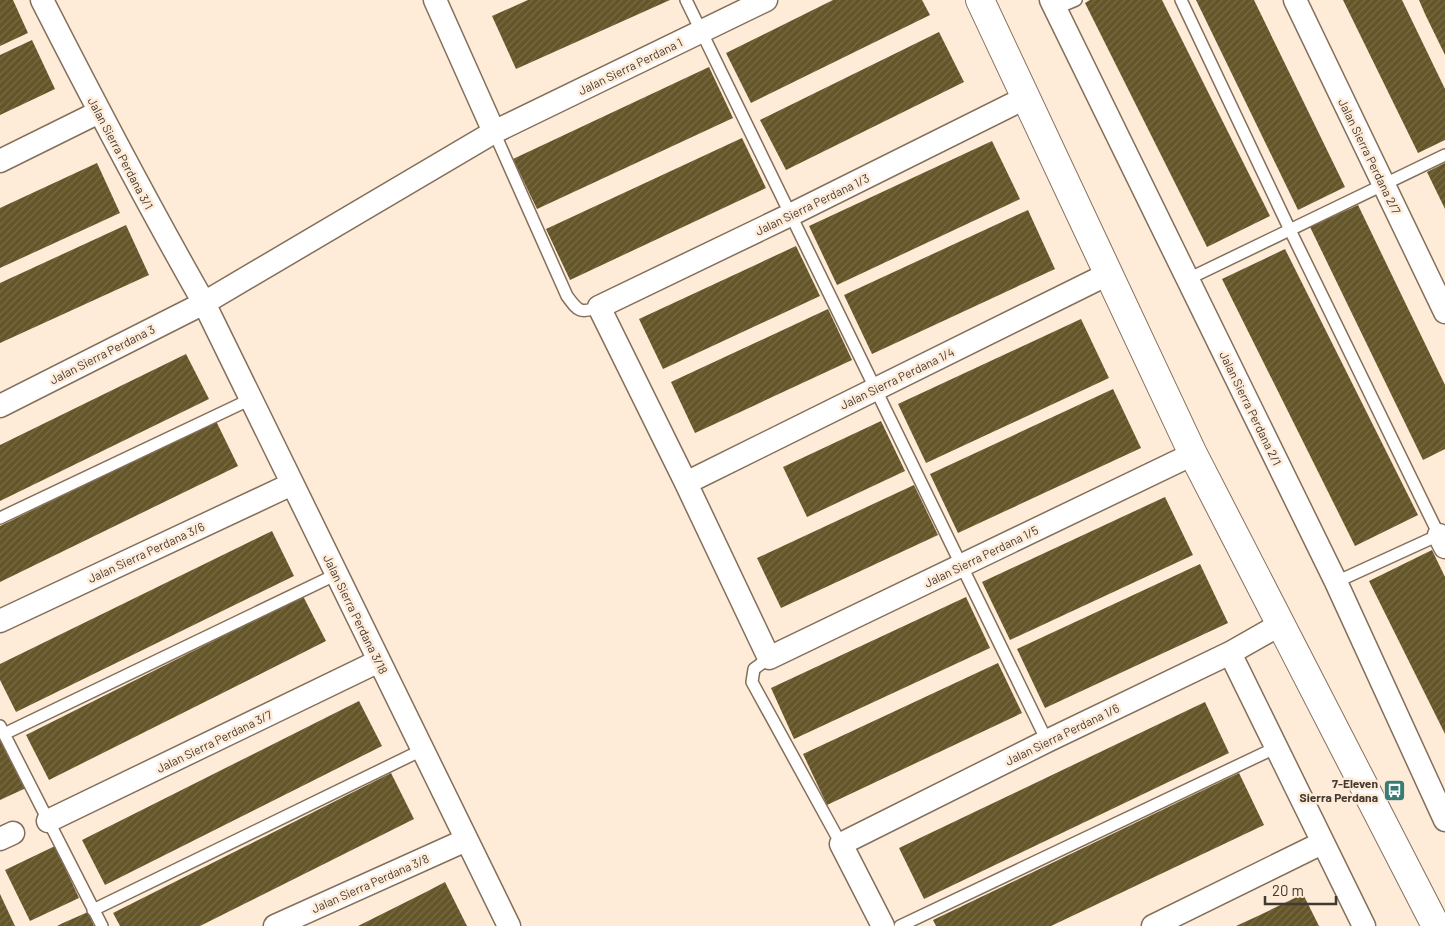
<svg xmlns="http://www.w3.org/2000/svg" width="1445" height="926" font-family="Barlow,sans-serif">
<defs>
<pattern id="building-hatch" width="6" height="6" patternUnits="userSpaceOnUse" patternTransform="scale(1.25)"><rect width="6" height="6" fill="#655629"/><path d="M-1 1l2-2M0 6l6-6M5 7l2-2" fill="none" stroke="#786c47"/></pattern>
</defs>
<rect width="100%" height="100%" fill="#feebd8"/>
<path fill="url(#building-hatch)" d="M0 0H13L28 33 0 46Z
M528 0H670L516 69 492 16Z
M833 0H922L930 15 751 103 726 53Z
M1090 0H1162L1270 216 1207 247 1085 3Z
M1196 0H1254L1345 187 1298 210Z
M1343 0H1402L1445 89V140L1418 153Z
M1419 0H1445V55L1425 14Z
M939 32 964 82 786 170 760 120Z
M32 40 55 89 0 115V55Z
M709 67 733 118 537 209 513 159Z
M742 138 766 188 570 280 546 229Z
M992 141 1020 199 837 285 809 226Z
M97 163 120 213 0 268V208Z
M1445 163V209L1427 172Z
M1358 205 1445 385V449L1423 460 1310 227Z
M1028 210 1055 269 872 354 844 295Z
M126 225 149 275 0 343V283Z
M796 246 820 296 663 369 639 319Z
M1285 249 1418 515 1355 546 1222 279Z
M828 309 852 360 695 433 671 382Z
M1081 319 1109 378 926 463 898 404Z
M186 354 209 399 0 501V445Z
M1113 389 1141 448 958 533 930 474Z
M216 421 238 466 0 582V526Z
M881 421 905 471 807 517 783 467Z
M914 485 938 535 781 608 757 558Z
M1165 497 1193 555 1010 640 982 582Z
M272 531 294 576 16 712 0 680V664Z
M1432 550 1445 577V734L1369 581Z
M1200 564 1228 623 1045 708 1017 649Z
M303 596 326 641 49 780 26 735Z
M966 597 990 648 794 739 771 688Z
M998 663 1022 713 827 805 803 754Z
M359 701 382 746 105 885 82 840Z
M1205 702 1229 753 924 899 899 848Z
M0 738 26 788 0 800Z
M391 773 414 819 200 926H120L113 913Z
M1239 773 1264 825 1051 926H936L933 920Z
M55 846 79 898 30 921 5 870Z
M445 882 467 926H358L426 892Z
M0 894 15 926H0Z
M1303 894 1319 926H1236L1260 915Z
M88 912 94 926H57L63 923Z"/>
<g fill="none" stroke-linecap="round" stroke-linejoin="round">
<defs>
<path id="lane" d="M686 0 1047 741
M1181 0 1290 230 1439 535
M1055 9 1076 0
M494 132 567 296C578 311 580 314 599 307
M1188 279 1445 155
M0 518 251 399
M1336 582 1441 534
M769 658 754 669 752 682 841 844
M0 726 102 926
M4 734 337 574
M93 910 422 750
M900 926 1275 748"/>
<path id="street" d="M42 0C94 102 147 203 204 303L509 926
M435 0 494 132
M1051 0 1336 582 1445 820
M1295 0 1445 312
M1025 98 790 215 599 307 686 483 769 658 1193 454
M0 161 99 112
M0 406 204 303 494 132 766 0
M686 483 1108 274
M1439 535 1445 547
M0 621 292 484
M1230 653 1364 926
M48 821 379 661
M0 839 13 833
M275 926 466 840
M883 926 841 844 1047 741 1230 653 1281 624
M1153 926 1322 843"/>
<path id="secondary" d="M980 0 1193 454 1436 926"/>
</defs>
<use href="#lane" stroke="#84705a" stroke-width="14"/>
<use href="#street" stroke="#84705a" stroke-width="25"/>
<use href="#secondary" stroke="#84705a" stroke-width="30"/>
<use href="#lane" stroke="#fff" stroke-width="11"/>
<use href="#street" stroke="#fff" stroke-width="22"/>
<use href="#secondary" stroke="#fff" stroke-width="28"/>
</g>
<defs>
<symbol id="bus-square" viewBox="-11 -11 22 22"><rect x="-9" y="-9" width="18" height="18" rx="4" fill="#367d75" stroke="#feebd8"/><path d="M-5-6H5V4H4V6H2V4H-2V6H-4V4H-5ZM-3.5-4V0h7V-4ZM-3.5 1.2v1.5H-2V1.2ZM2 1.2v1.5H3.5V1.2Z" fill="#fff"/></symbol>
</defs>
<g fill-rule="evenodd">
<use href="#bus-square" x="1382" y="778" width="25" height="25"/>
</g>
<g text-anchor="middle" dominant-baseline="central" stroke-width="5" stroke-linejoin="round" paint-order="stroke">
<g font-size="12" fill="#423930" stroke="#feebd8">
<text transform="translate(630 66) rotate(-26)">Jalan Sierra Perdana 1</text>
<text transform="translate(121 153) rotate(62)">Jalan Sierra Perdana 3/1</text>
<text transform="translate(1370 156) rotate(64)">Jalan Sierra Perdana 2/7</text>
<text transform="translate(812 204) rotate(-26)">Jalan Sierra Perdana 1/3</text>
<text transform="translate(102 354) rotate(-27)">Jalan Sierra Perdana 3</text>
<text transform="translate(897 378) rotate(-26)">Jalan Sierra Perdana 1/4</text>
<text transform="translate(1251 408) rotate(64)">Jalan Sierra Perdana 2/1</text>
<text transform="translate(146 552) rotate(-25)">Jalan Sierra Perdana 3/6</text>
<text transform="translate(981 556) rotate(-26)">Jalan Sierra Perdana 1/5</text>
<text transform="translate(356 614) rotate(64)">Jalan Sierra Perdana 3/18</text>
<text transform="translate(1062 734) rotate(-26)">Jalan Sierra Perdana 1/6</text>
<text transform="translate(214 741) rotate(-26)">Jalan Sierra Perdana 3/7</text>
<text transform="translate(370 883) rotate(-24)">Jalan Sierra Perdana 3/8</text>
</g>
<g font-size="12" font-weight="bold" fill="#423930" stroke="#feebd8" text-anchor="end">
<text x="1378" y="783">7-Eleven<tspan x="1378" dy="14">Sierra Perdana</tspan></text>
</g>
</g>
<path d="M1265 896v8h71v-8" fill="none" stroke="#423930" stroke-width="2.5"/>
<text x="1272" y="896" font-size="15" fill="#423930" stroke="#feebd8" stroke-width="4" paint-order="stroke">20 m</text>
</svg>
